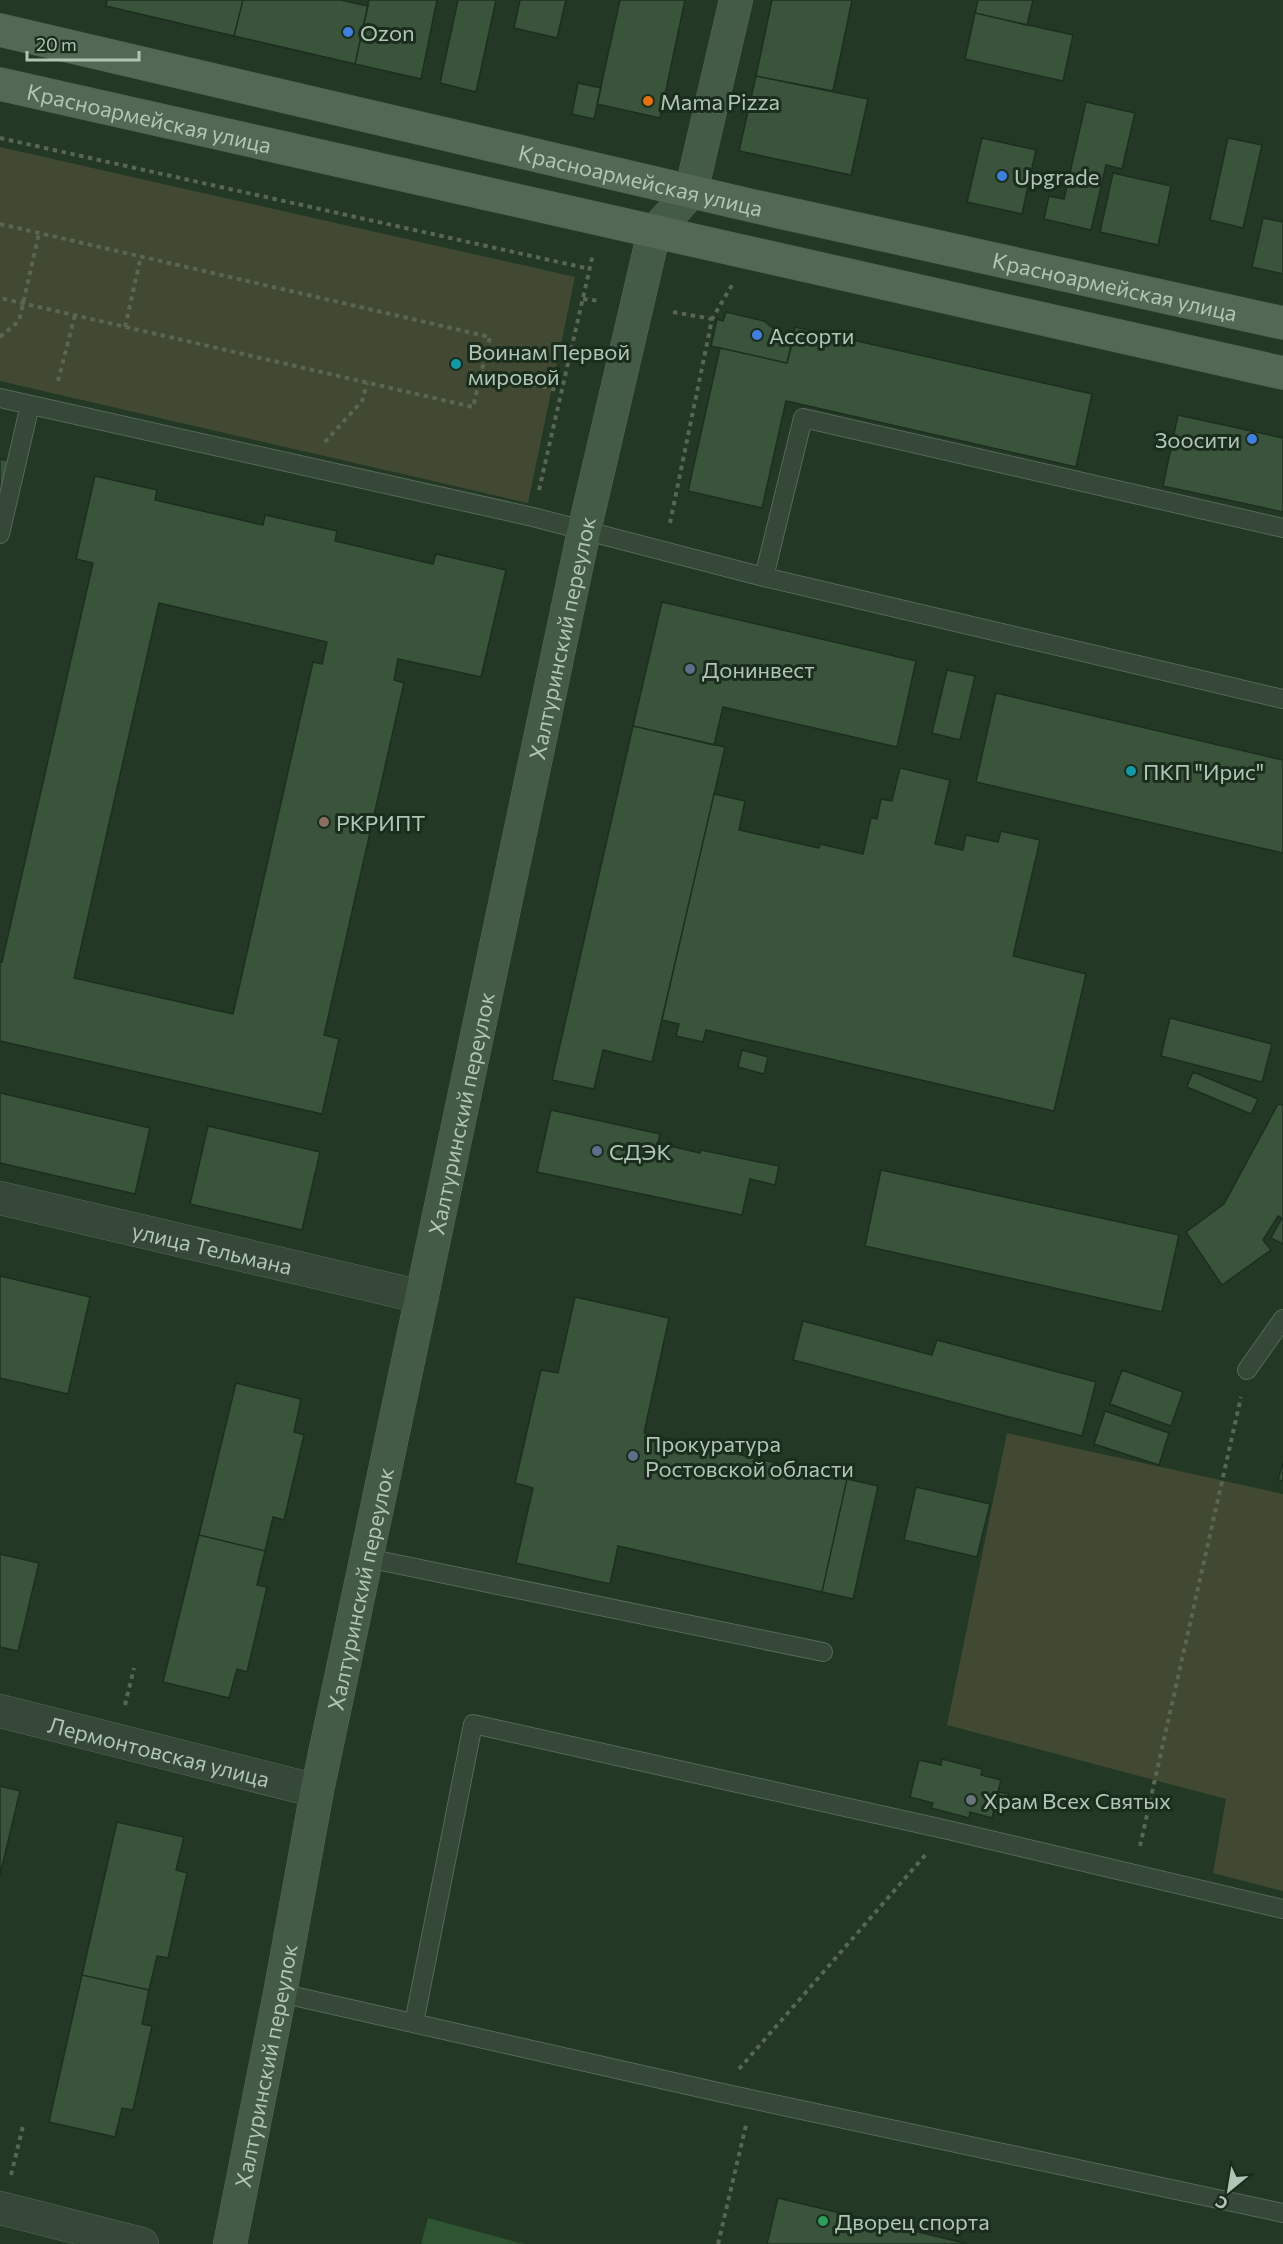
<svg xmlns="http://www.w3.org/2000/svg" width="1283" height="2244" font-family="Commissioner,sans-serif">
<rect width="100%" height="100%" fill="#233825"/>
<path fill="#414933" d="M0 147 575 277 528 503 0 381Z
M1007 1433 1283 1494V1891L1213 1873 1226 1799 947 1725Z"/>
<path fill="#2f5432" d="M428 2218 524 2244H421Z"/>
<path fill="#3a543c" stroke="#1d2f1f" stroke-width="1.5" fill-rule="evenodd" d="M107 0H243L234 36 106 6Z
M243 0H340L368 6 355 64 234 36Z
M369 0H437L421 79 355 64Z
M458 0H496L476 92 440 83Z
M520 0H566L557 38 514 28Z
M620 0H685L660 118 597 104Z
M772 0H852L833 91 756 76Z
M978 0H1033L1027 25 975 13Z
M975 13 1073 35 1063 81 965 59Z
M756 76 868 99 851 175 739 151Z
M578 83 601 88 594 119 572 114Z
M1086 102 1135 113 1122 169 1106 165 1091 230 1044 219 1049 196 1064 199Z
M982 138 1036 150 1022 214 967 202Z
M1228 138 1262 145 1243 228 1210 220Z
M1113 173 1171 186 1158 245 1100 232Z
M1263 218 1283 222V274L1252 267Z
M726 312 764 321 779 333 778 337 793 340 787 363 711 346 717 319 723 321Z
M795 327 1092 394 1076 467 786 401 762 508 688 491 720 348 787 363Z
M1178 415 1283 438V512L1163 486Z
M0 459 10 461 0 500Z
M95 476 157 490 155 500 263 525 265 515 337 531 335 541 433 564 436 554 506 570 481 677 398 659 394 680 404 683 324 1035 339 1039 322 1114 0 1041V961L2 962 93 563 76 559ZM159 603 327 642 322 664 313 662 233 1014 74 978Z
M662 602 916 661 897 747 723 707 714 745 633 726Z
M947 670 975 676 960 740 932 733Z
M996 693 1283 760V853L976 782Z
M633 726 725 747 652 1062 603 1050 594 1089 552 1080Z
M900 768 950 780 935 844 963 850 966 835 998 842 1001 831 1040 840 1013 956 1086 974 1054 1111 706 1030 703 1042 676 1036 679 1024 662 1020 714 794 745 801 739 830 819 848 820 844 863 854 871 818 877 819 881 799 892 801Z
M1170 1018 1272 1044 1262 1082 1161 1056Z
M742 1050 768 1057 764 1074 738 1067Z
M1193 1072 1258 1099 1251 1114 1187 1087Z
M0 1093 150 1128 135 1194 0 1163Z
M1278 1104 1283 1105V1244L1271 1238 1282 1218 1278 1216 1263 1240 1271 1250 1222 1285 1186 1232 1224 1204Z
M551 1110 660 1134 658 1143 700 1153 701 1150 779 1166 775 1185 750 1179 742 1215 537 1172Z
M208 1126 320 1152 302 1230 190 1204Z
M881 1170 1179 1235 1162 1312 865 1246Z
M0 1276 90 1297 68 1394 0 1378Z
M575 1297 669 1318 644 1433 847 1479 822 1592 618 1546 610 1584 516 1563 533 1488 515 1483 541 1370 558 1373Z
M803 1321 932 1355 937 1340 1096 1382 1082 1436 793 1360Z
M1122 1370 1183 1392 1171 1426 1110 1404Z
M236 1383 301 1399 294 1432 304 1435 284 1520 273 1517 265 1551 199 1535Z
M1105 1411 1169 1433 1159 1465 1094 1444Z
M1283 1461V1481L1278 1480Z
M847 1479 878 1486 853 1599 822 1592Z
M916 1487 990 1504 977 1557 904 1540Z
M199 1535 265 1551 257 1585 267 1587 247 1672 237 1669 229 1698 163 1682Z
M0 1554 39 1563 18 1651 0 1647Z
M942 1759 982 1769 981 1775 1001 1780 998 1792 1009 1794 1005 1809 995 1806 992 1818 970 1812 969 1818 931 1808 933 1803 910 1797 919 1760 941 1765Z
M0 1786 20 1791 0 1875Z
M117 1822 184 1837 176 1870 187 1873 168 1958 157 1956 149 1990 82 1975Z
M82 1975 149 1990 142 2024 152 2026 133 2110 122 2108 115 2137 49 2122Z
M778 2198 968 2244H767Z"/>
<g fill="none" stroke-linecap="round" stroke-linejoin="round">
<defs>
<path id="lane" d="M0 398 533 517 764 577 1283 699
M0 534 30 405
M764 577 803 418 1283 528
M1247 1370 1283 1319
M367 1558 823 1652
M280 1993 718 2092 1283 2213
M414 2023 473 1724 948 1830 1283 1909"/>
<g id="street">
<path id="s1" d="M0 1198 422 1297"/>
<path id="s2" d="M0 1711 317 1791"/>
<path d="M0 2208 142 2244"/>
</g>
<g id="secondary">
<path id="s3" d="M230 2244 280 1993 317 1791 584 531 654 232 691 192 736 0"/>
</g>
<g id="primary">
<path id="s4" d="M0 30 753 206 1283 323"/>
<path id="s5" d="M0 84 1283 373"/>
</g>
</defs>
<use href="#lane" stroke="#566959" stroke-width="20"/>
<use href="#street" stroke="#566959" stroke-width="34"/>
<use href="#secondary" stroke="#566959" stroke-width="34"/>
<use href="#primary" stroke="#425544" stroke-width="34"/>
<path stroke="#586652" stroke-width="4" stroke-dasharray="4.5 4.5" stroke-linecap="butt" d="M0 138 590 269
M0 224 490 337 473 407 0 298
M583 299 600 301
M673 312 712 319
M125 327 141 256
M0 337 19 321 39 233
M481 372 562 391
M58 381 75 315
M325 442 362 401 367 383
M539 490 593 254
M670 523 712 319 732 285
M125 1705 134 1668
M1140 1846 1241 1397
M739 2069 927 1853
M11 2175 23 2126
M718 2244 746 2125"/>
<use href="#lane" stroke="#364838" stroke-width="18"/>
<use href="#street" stroke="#364838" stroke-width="33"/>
<use href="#secondary" stroke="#445b48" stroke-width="33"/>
<use href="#primary" stroke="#546856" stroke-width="33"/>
</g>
<g fill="#3f7fe0" stroke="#1b2d1d" stroke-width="2">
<circle cx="348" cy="32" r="6"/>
<circle cx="1002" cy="176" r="6"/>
<circle cx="757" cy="335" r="6"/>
<circle cx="1252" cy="439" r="6"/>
</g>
<circle fill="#e8710a" stroke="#1b2d1d" stroke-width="2" cx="648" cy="101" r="6"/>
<g fill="#0f9aa8" stroke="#1b2d1d" stroke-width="2">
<circle cx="456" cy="364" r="6"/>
<circle cx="1131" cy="771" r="6"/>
</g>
<g fill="#5c6f8a" stroke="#1b2d1d" stroke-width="2">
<circle cx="690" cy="669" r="6"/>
<circle cx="597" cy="1151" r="6"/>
<circle cx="633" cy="1456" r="6"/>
</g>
<circle fill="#8d6e63" stroke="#1b2d1d" stroke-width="2" cx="324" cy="822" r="6"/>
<circle fill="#6b7280" stroke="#1b2d1d" stroke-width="2" cx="971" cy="1800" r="6"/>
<circle fill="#2e9e5b" stroke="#1b2d1d" stroke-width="2" cx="823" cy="2221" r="6"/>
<g text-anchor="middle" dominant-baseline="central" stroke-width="6" stroke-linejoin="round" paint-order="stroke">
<g font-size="22" fill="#b1c5b4" stroke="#1b2d1d" text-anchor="start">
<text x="360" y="32">Ozon</text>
<text x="660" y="101">Mama Pizza</text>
<text x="1014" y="176">Upgrade</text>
<text x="769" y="335">Ассорти</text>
<text x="468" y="351">Воинам Первой<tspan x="468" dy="25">мировой</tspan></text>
<text x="1240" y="439" text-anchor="end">Зоосити</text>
<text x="702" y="669">Донинвест</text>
<text x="1143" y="771">ПКП "Ирис"</text>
<text x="336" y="822">РКРИПТ</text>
<text x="609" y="1151">СДЭК</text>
<text x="645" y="1443">Прокуратура<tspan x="645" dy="25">Ростовской области</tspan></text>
<text x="983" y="1800">Храм Всех Святых</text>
<text x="835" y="2221">Дворец спорта</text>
</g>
<g font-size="22" fill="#b1c5b4" stroke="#1b2d1d">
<text stroke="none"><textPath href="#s5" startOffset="153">Красноармейская улица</textPath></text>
<text stroke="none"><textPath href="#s4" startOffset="658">Красноармейская улица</textPath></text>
<text stroke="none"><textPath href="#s4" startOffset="1144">Красноармейская улица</textPath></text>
<text stroke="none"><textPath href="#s3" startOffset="1640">Халтуринский переулок</textPath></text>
<text stroke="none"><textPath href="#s3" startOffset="1154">Халтуринский переулок</textPath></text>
<text stroke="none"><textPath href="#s1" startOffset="218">улица Тельмана</textPath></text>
<text stroke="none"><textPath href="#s3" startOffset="668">Халтуринский переулок</textPath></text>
<text stroke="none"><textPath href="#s2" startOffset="164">Лермонтовская улица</textPath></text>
<text stroke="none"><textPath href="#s3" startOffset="182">Халтуринский переулок</textPath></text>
</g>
</g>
<g transform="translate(1229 2190) rotate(210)" stroke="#1b2d1d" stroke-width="4.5" paint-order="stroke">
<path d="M0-4.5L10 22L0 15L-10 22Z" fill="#b1c5b4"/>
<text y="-9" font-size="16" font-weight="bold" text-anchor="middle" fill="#b1c5b4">С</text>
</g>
<path d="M27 51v9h112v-9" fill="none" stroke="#b1c5b4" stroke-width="3"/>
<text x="36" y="51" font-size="18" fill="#b1c5b4" stroke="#1b2d1d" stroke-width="4.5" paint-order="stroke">20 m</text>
</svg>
